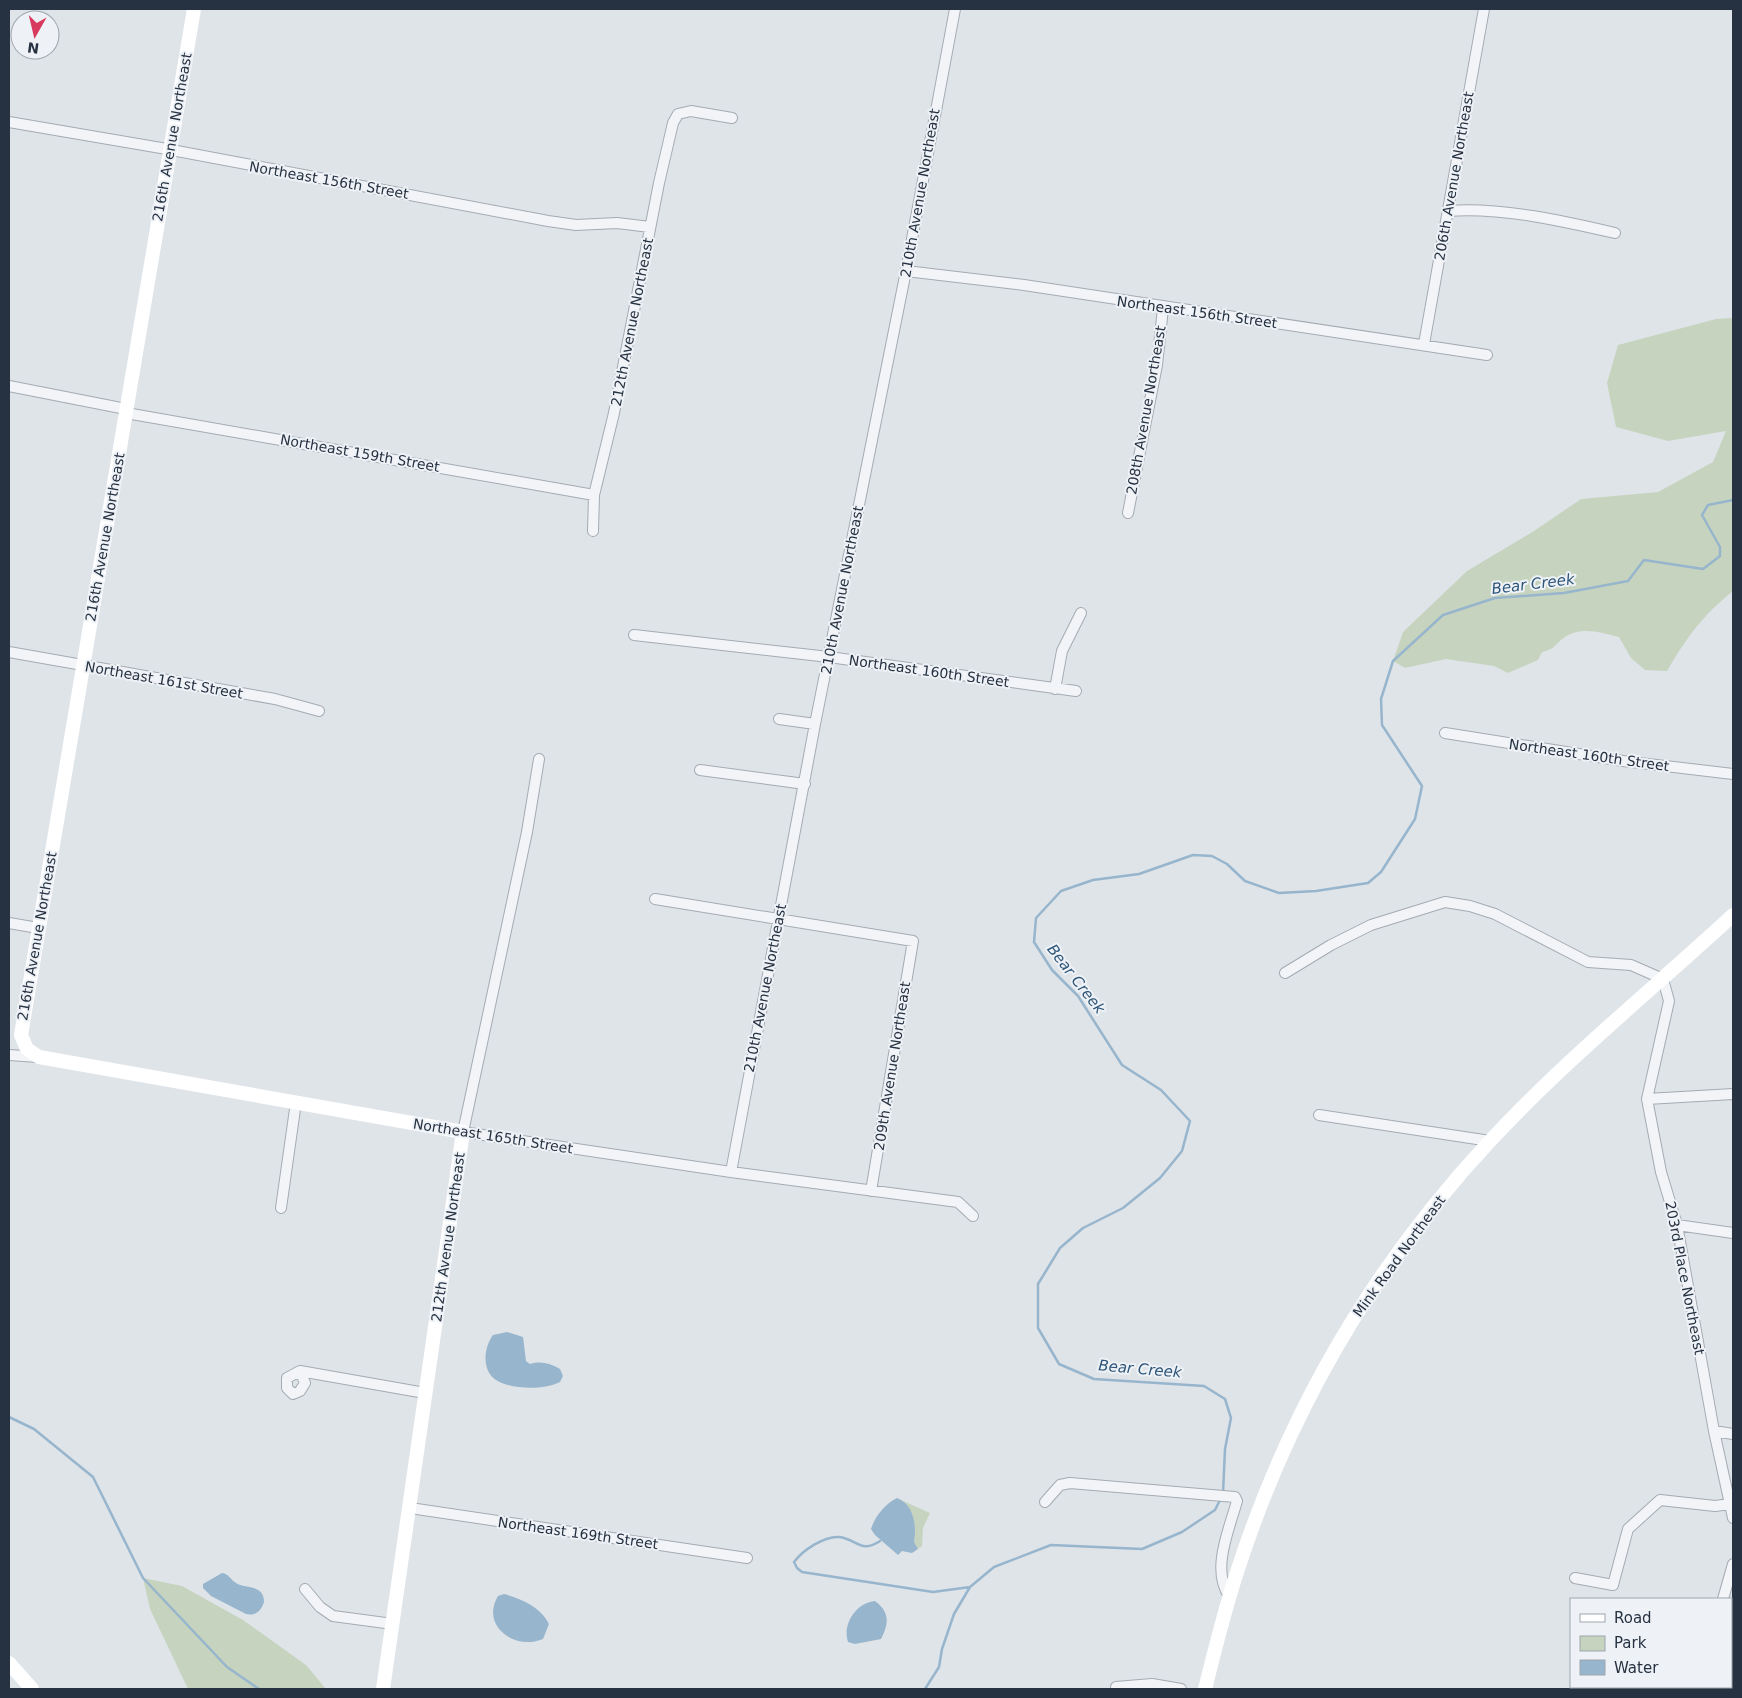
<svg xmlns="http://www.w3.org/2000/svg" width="1742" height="1698" font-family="'DejaVu Sans',sans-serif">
<rect width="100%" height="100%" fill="#dfe4e9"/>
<path fill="#c6d4bf" d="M1733 318V591C1703 615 1687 637 1667 671L1645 670 1631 658 1619 637C1600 632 1578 625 1561 640 1553 647 1554 649 1542 652L1538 660 1508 673 1494 666 1446 659 1405 668 1393 661 1403 632 1467 571 1534 531 1581 499 1658 492 1713 462 1726 431 1668 441 1616 427 1607 383 1618 345 1716 319Z
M901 1500 930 1513 923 1528 922 1546 918 1549 914 1542C917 1523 912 1515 901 1500Z
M143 1578 182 1586 243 1620 306 1665 326 1689H188L150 1609Z"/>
<path fill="#97b5cc" d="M507 1332 523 1337 526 1361 530 1364C541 1361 550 1363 560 1369L563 1376 560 1382C545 1390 511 1390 496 1380 481 1370 484 1347 493 1335Z
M897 1498C914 1504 917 1527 914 1542L918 1549 912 1553 902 1551 898 1555 875 1535 871 1529C875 1516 885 1504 897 1498Z
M222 1573C229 1574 230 1579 236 1583 245 1589 264 1584 264 1602 261 1611 256 1616 246 1614L211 1596 203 1588V1584Z
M504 1594C522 1599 541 1607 549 1624L543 1639C515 1651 480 1626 498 1596Z
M875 1601C890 1612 889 1624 881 1639L855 1644 848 1642C842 1624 856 1603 875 1601Z"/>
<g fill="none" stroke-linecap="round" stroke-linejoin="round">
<path stroke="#97b5cc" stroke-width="2.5" d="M9 1417 34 1429 93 1477 143 1578 227 1667 259 1689
M1223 1493 1225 1449 1231 1418 1225 1399 1204 1386 1094 1379 1059 1364 1038 1328V1284L1060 1248 1083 1228 1123 1208 1160 1178 1182 1151 1190 1121 1161 1090 1122 1065 1078 996 1052 970 1034 942 1036 918 1061 891 1093 880 1139 874 1193 855 1212 856 1227 864 1245 881 1279 893 1316 891 1368 883 1381 872 1415 819 1422 786 1382 725 1381 699 1393 661 1443 615 1495 598 1564 593 1628 581 1644 560 1703 569 1720 556V547L1702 515 1708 505 1733 500
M880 1541C861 1554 857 1539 839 1537 824 1536 803 1550 794 1562L797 1568 802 1572 933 1592 970 1587
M925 1689 939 1667 942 1649 954 1614 970 1587 994 1567 1051 1545 1142 1549 1182 1532 1215 1510 1221 1498"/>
<defs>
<path id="street" d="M9 122 161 148 548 221 576 225 617 223 650 227
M1448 211C1502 207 1563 221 1615 233
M906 271 1024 285 1487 355
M1424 344 1484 9
M9 386 126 409
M126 413 594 495
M1128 513 1157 365 1163 308
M593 531 594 495 614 413 659 183 673 123 678 114 691 111 732 118
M634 635 829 657 1076 691
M9 652 275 699 319 711
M1055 689 1062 651 1081 613
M779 719 815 724
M1445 733 1623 761 1733 774
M539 759 527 832 463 1132 731 1172 958 1202 973 1216
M700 770 805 784
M655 899 913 941 871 1191
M9 923 38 928
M1285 973 1331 945 1371 925 1445 902 1470 906 1495 914 1588 962 1631 965 1663 979 1669 1001 1647 1099 1661 1172 1677 1225 1714 1431 1733 1518
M9 1055 38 1057
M1647 1099 1733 1094
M1319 1115 1490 1141
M731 1172 815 724 906 271 955 9
M281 1208 296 1102
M1677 1225 1733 1233
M300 1371 305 1383 300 1391 293 1394 287 1388V1378L300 1371 425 1393
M1714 1431 1733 1434
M1045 1502 1060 1485 1070 1483 1235 1497 1237 1501C1229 1530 1211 1569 1229 1596
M410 1508 747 1558
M1575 1578 1613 1585 1628 1529 1660 1500 1715 1506 1730 1504
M305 1589 320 1607 333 1616 393 1624
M1723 1599 1733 1564
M1116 1687 1152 1684 1181 1689"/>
</defs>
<use href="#street" stroke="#a4abb3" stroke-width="12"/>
<use href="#street" stroke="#f2f4f7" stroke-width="10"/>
<path stroke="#fff" stroke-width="14" d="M194 9 21 1035 27 1049 39 1057 463 1132 383 1689
M9 1663 32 1689
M1205 1689C1215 1649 1225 1608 1238 1569 1290 1409 1375 1264 1490 1141 1565 1060 1652 990 1733 915"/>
</g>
<g text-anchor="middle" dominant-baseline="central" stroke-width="4" stroke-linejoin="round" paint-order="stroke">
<g font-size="14" fill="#263241" stroke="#eef2f7">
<text transform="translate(172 137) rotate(-80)">216th Avenue Northeast</text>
<text transform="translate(1454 176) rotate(-80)">206th Avenue Northeast</text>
<text transform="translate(329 180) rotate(10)">Northeast 156th Street</text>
<text transform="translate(920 193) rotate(-80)">210th Avenue Northeast</text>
<text transform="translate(1197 312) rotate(8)">Northeast 156th Street</text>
<text transform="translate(632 322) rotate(-79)">212th Avenue Northeast</text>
<text transform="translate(1146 410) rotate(-80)">208th Avenue Northeast</text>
<text transform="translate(360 453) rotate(10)">Northeast 159th Street</text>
<text transform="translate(105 537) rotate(-80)">216th Avenue Northeast</text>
<text transform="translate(842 590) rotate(-79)">210th Avenue Northeast</text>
<text transform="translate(929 671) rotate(8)">Northeast 160th Street</text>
<text transform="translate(164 680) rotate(10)">Northeast 161st Street</text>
<text transform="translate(1589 755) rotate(8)">Northeast 160th Street</text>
<text transform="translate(37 936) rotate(-80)">216th Avenue Northeast</text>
<text transform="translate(765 988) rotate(-79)">210th Avenue Northeast</text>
<text transform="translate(892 1066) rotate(-81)">209th Avenue Northeast</text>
<text transform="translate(493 1136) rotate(9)">Northeast 165th Street</text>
<text transform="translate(448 1237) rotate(-82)">212th Avenue Northeast</text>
<text transform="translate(1399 1256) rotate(-54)">Mink Road Northeast</text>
<text transform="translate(1685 1278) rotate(79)">203rd Place Northeast</text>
<text transform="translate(578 1533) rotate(8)">Northeast 169th Street</text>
</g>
<g font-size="15" font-style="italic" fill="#2d5578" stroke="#eef2f7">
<text transform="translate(1533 584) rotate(-7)">Bear Creek</text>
<text transform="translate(1076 979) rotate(52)">Bear Creek</text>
<text transform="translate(1140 1369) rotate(5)">Bear Creek</text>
</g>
</g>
<rect width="1742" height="1698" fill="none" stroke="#263241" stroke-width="20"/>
<rect x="1570" y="1598" width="162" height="90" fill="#eef2f7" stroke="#9ea5ae"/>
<rect x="1580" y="1614" width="25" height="8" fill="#ffffff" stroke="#9ea5ae"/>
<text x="1614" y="1623" font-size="15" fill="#263241">Road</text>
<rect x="1580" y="1636" width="25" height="15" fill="#c6d4bf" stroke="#9ea5ae"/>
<text x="1614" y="1648" font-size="15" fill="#263241">Park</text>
<rect x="1580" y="1660" width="25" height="15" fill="#97b5cc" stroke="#9ea5ae"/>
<text x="1614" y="1673" font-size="15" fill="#263241">Water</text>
<g transform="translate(35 35) rotate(188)"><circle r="24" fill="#eef2f7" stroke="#9ea5ae"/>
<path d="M0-4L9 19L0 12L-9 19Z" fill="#d83a5e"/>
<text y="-8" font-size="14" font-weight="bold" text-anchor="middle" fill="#263241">N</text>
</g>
</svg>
